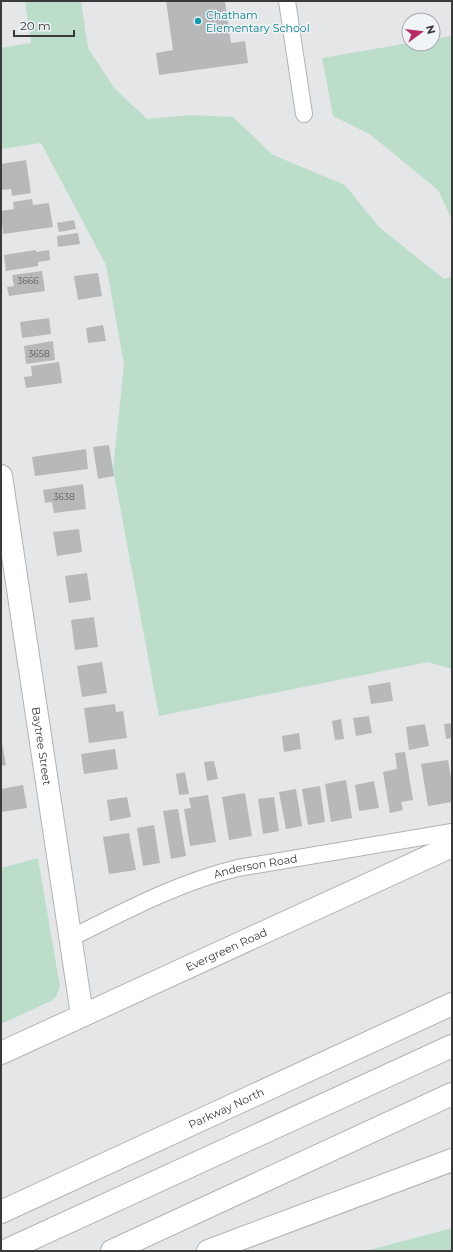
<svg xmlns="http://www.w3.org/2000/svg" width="453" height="1252" font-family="Montserrat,sans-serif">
<rect width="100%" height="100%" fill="#e4e6e8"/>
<path fill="#bdddcb" d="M25 1H81L88 48 115 89 147 119 192 115 233 117 273 155 345 185 379 227 444 279 452 276V669L428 662 159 716 113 469 124 364 106 265 41 143 1 149V48L31 43Z
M452 36V220L438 190 371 135 333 116 322 58 409 43 433 44V39Z
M38 858 60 987 56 997 51 1001 1 1024V868Z
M452 1228V1251H366Z"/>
<path fill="#b6b8ba" d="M166 1H225L231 43 245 41 248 63 159 75 156 53 173 50Z
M26 160 31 193 12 196 11 189 1 190V164Z
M32 199 33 205 49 203 53 227 3 234 1 211 14 209 13 202Z
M74 220 76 229 59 232 57 223Z
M78 233 80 244 58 247 57 236Z
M36 250V252L49 250 50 260 38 262V266L6 271 4 255Z
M42 271 45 291 9 296 7 287 14 286 12 275Z
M98 273 102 296 78 300 74 276Z
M49 318 51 334 22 338 20 322Z
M103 325 106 341 88 343 86 328Z
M53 341 55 360 26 364 24 346Z
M59 362 62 383 26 388 24 377 32 376 31 366Z
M109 445 114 476 98 479 93 447Z
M86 449 88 469 35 476 32 457Z
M83 484 86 509 54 513 52 502 45 503 43 490Z
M79 529 82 552 57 556 53 532Z
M87 573 91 600 69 603 65 576Z
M94 617 98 647 75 650 71 620Z
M102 662 107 693 82 697 77 666Z
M390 682 393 701 371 704 368 686Z
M115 704 116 712 123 711 127 738 89 743 84 708Z
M369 716 372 733 356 736 353 718Z
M341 719 344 739 335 740 332 721Z
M452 723V738L446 739 444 724Z
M425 724 429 746 409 750 406 727Z
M299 733 301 749 284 752 282 736Z
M1 738 6 765 1 766Z
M115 749 118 769 84 774 81 754Z
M405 752 413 800 401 802 403 810 390 813 383 772 397 769 395 753Z
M448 760 452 784V802L428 806 421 764Z
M214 761 218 779 207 781 204 762Z
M185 772 189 794 179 795 176 774Z
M346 780 352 818 331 822 325 784Z
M374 781 379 808 359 811 355 785Z
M23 785 27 808 1 812V789Z
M320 786 325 822 308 825 302 789Z
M296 789 302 826 286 829 279 792Z
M245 793 252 836 229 840 222 797Z
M208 795 216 842 190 846 184 809 191 808 189 798Z
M127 797 131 817 110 821 107 800Z
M274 797 279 831 263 834 258 799Z
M178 809 186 856 171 859 163 811Z
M154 825 160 863 143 866 137 828Z
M129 833 136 870 109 874 103 837Z"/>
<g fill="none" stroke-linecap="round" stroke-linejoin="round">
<defs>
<g id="street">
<path d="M287 1 304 114"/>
<path id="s1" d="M71 938C125 911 179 882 238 868L452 832"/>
</g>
<g id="secondary">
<path id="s2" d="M1 476 82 1015"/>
<path id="s3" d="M1 1053 452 846"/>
</g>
<g id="highway">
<path id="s4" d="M1 1212 452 1004"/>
<path d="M5 1251 452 1046"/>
<path d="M112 1251 452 1094"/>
<path d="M208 1251 452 1160"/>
</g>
</defs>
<use href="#street" stroke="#b0b2b3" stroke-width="18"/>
<use href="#secondary" stroke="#b0b2b3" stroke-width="24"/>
<use href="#highway" stroke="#b0b2b3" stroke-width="24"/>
<use href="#street" stroke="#fff" stroke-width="16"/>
<use href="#secondary" stroke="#fff" stroke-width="22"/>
<use href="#highway" stroke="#fff" stroke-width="22"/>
</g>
<circle fill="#0f9aa8" stroke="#f1f4f6" stroke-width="1.5" cx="198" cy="21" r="4"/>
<g text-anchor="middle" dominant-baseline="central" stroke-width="3" stroke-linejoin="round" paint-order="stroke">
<g font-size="9" fill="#595a5b">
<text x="28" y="280">3666</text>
<text x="39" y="353">3658</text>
<text x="64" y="496">3638</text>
</g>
<g font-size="11" fill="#0d838f" stroke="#f1f4f6" text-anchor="start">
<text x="206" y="15">Chatham<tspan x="206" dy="13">Elementary School</tspan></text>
</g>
<g font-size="11" fill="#3a3a3b" stroke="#f1f4f6">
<text stroke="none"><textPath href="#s2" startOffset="273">Baytree Street</textPath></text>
<text stroke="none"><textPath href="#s1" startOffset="199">Anderson Road</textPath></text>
<text stroke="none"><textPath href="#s3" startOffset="248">Evergreen Road</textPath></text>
<text stroke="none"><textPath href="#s4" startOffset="248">Parkway North</textPath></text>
</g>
</g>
<rect width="453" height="1252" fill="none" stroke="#3a3a3b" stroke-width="4"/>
<g transform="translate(421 32) rotate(75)"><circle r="19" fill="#f1f4f6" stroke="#a8aaab"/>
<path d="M0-3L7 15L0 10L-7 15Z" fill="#b62b65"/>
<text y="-6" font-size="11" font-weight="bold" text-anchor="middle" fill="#3a3a3b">N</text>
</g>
<path d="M14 30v6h60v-6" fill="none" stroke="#3a3a3b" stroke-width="2"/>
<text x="20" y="30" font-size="12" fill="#3a3a3b" stroke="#f1f4f6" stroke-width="3" paint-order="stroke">20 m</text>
</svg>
